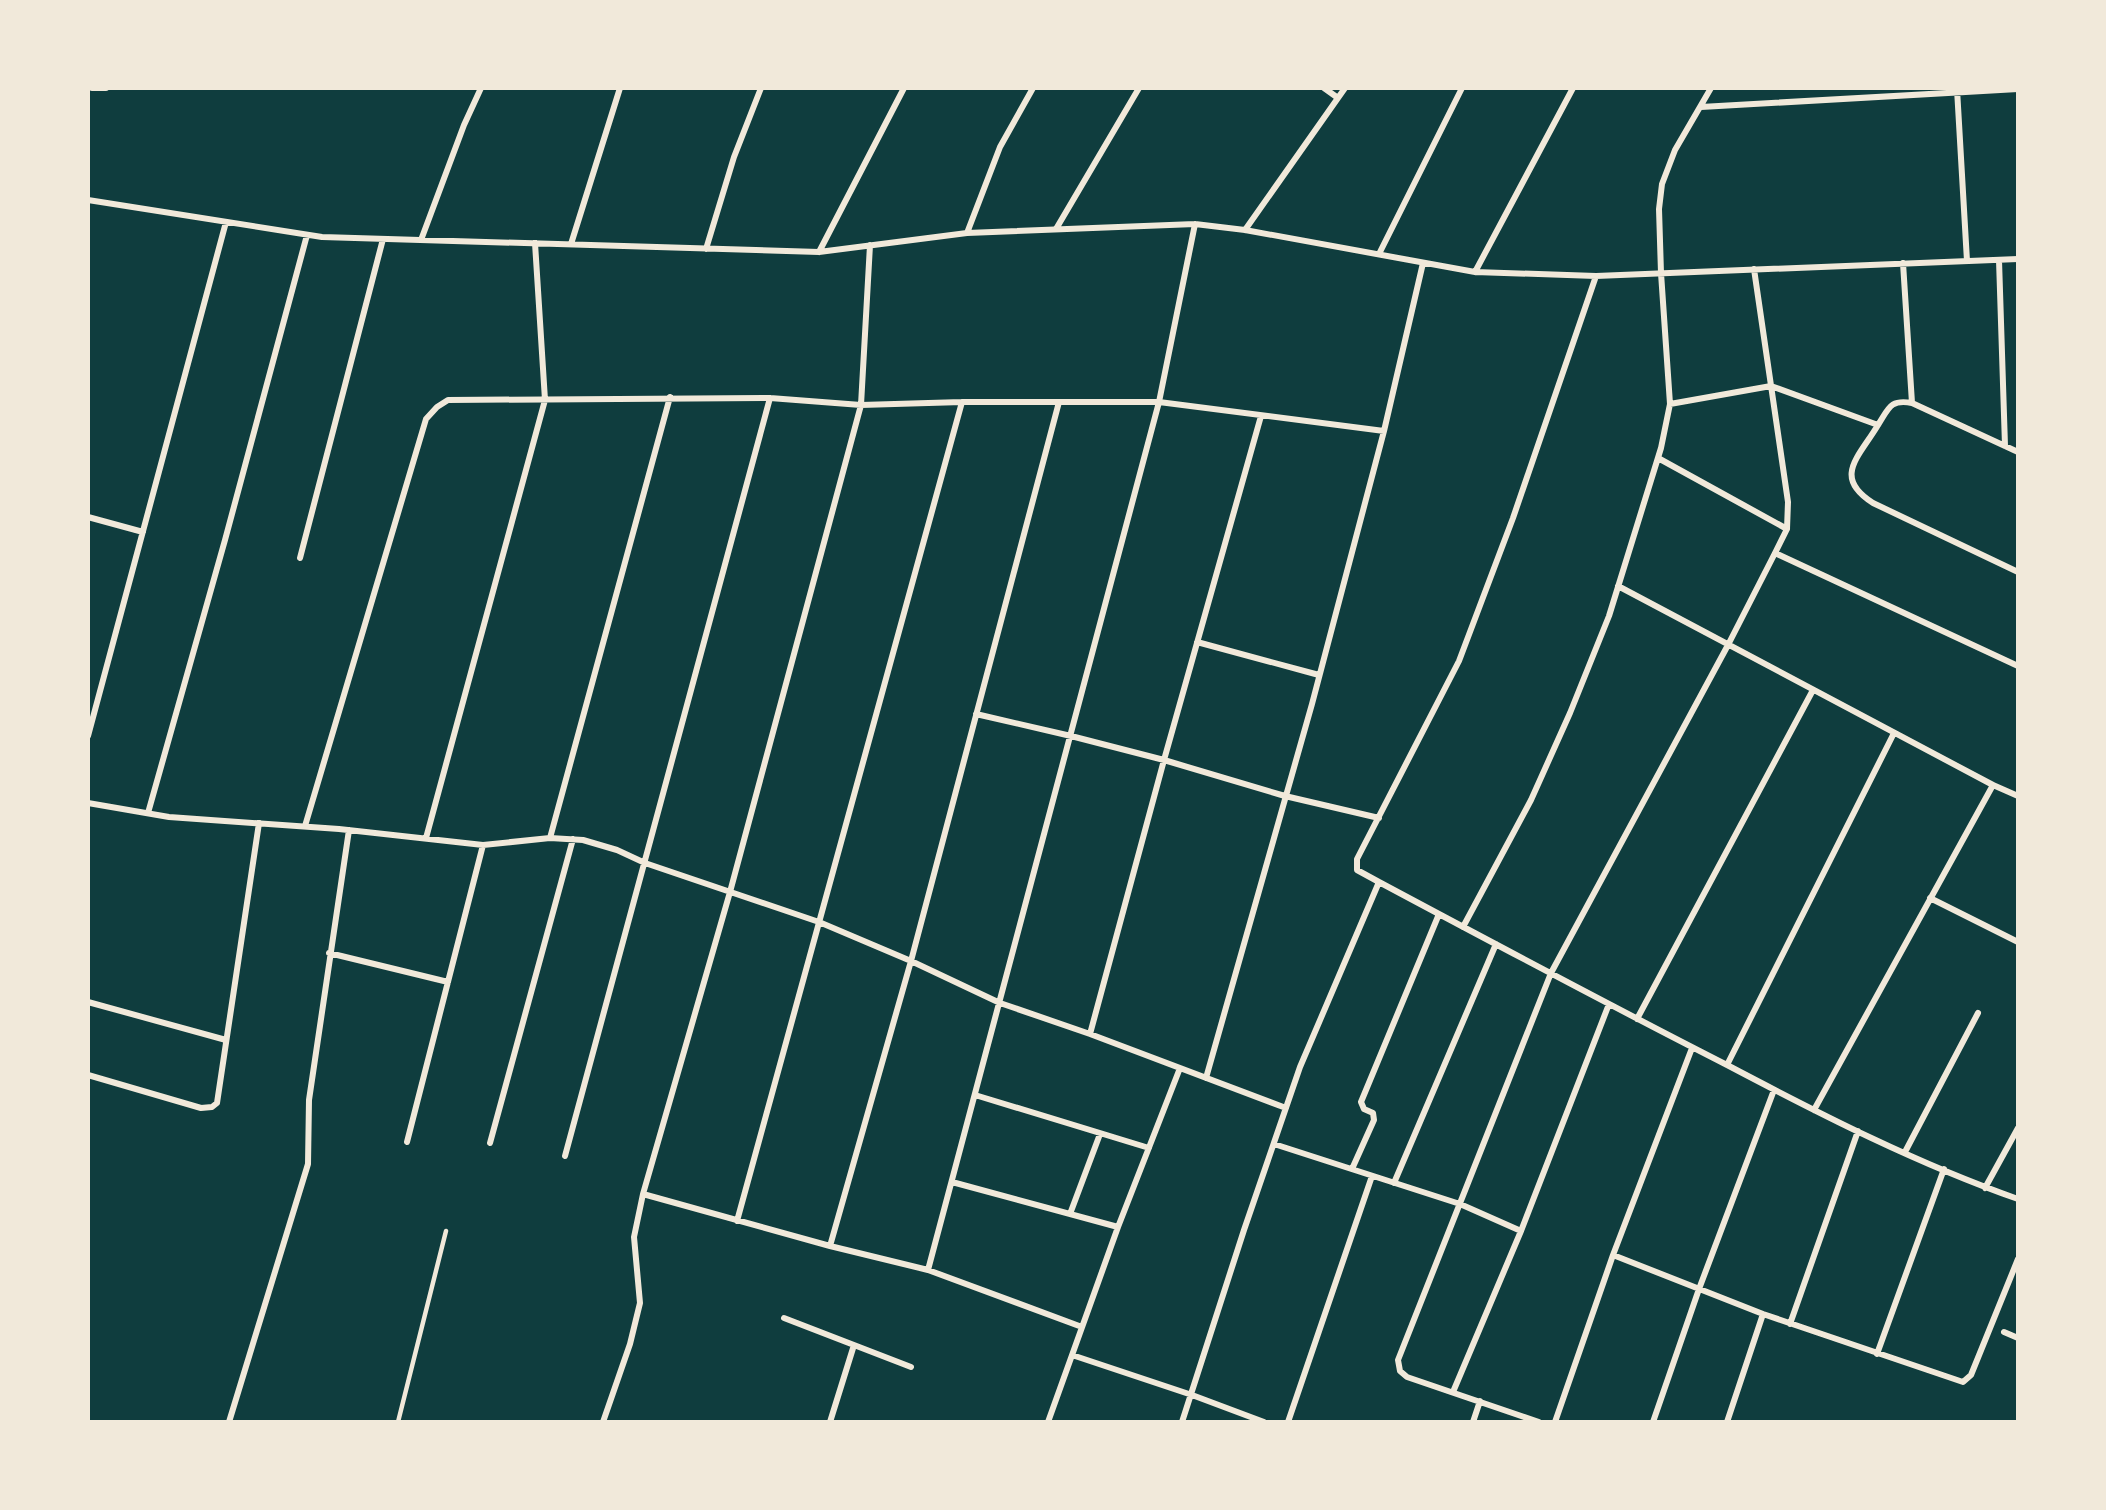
<svg xmlns="http://www.w3.org/2000/svg" width="2106" height="1510" font-family="Helvetica,sans-serif">
<rect width="100%" height="100%" fill="#0f3d3e"/>
<g fill="none" stroke-linecap="round" stroke-linejoin="round">
<path stroke="#f1e9da" stroke-width="4.5" d="M398 1422 446 1231"/>
<path stroke="#f1e9da" stroke-width="6" d="M92 88H106
M1324 88 1338 98
M1957 89 1967 261
M1701 107 2018 89
M88 200 322 237 819 252 967 233 1195 224 1245 230 1475 272 1596 276 2018 259
M1056 229 1139 88
M1245 230 1345 88
M967 233 1000 147 1033 88
M421 240 464 125 481 88
M571 244 620 88
M870 245 861 405 730 892 643 1194 830 1246 928 1270 1159 402 1195 224
M706 249 734 157 761 88
M819 252 904 88
M1379 254 1462 88
M1999 260 2005 446
M1903 263 1912 403
M1475 272 1573 88
M1670 404 1771 386 1878 425C1889 408 1890 399 1912 403L2018 452
M1878 425C1859 457 1832 477 1873 503L2018 572
M1658 458 1787 529
M88 517 143 532
M1775 553 2018 666
M300 558 383 239
M1618 586 1993 785 2018 796
M1197 642 1319 675
M976 714 1071 736 1164 760 1285 796 1379 818
M88 736 226 222
M88 803 169 817 339 829 483 845 550 838 583 840 617 850 645 863 819 922 911 961 1000 1003 1090 1034 1164 760 1261 416
M148 813 225 540 307 235
M305 826 426 419 437 407 448 400 770 398 861 405 962 402H1159L1384 431
M426 838 545 400 535 243
M550 838 670 397
M1379 882C1495 944 1611 1006 1729 1066 1822 1115 1918 1164 2018 1199
M1930 898 2018 942
M1463 927 1531 800 1570 713 1609 616 1661 448 1670 404 1661 273 1659 209 1662 184 1675 150 1711 88
M329 953 448 982
M88 1002 226 1040
M1637 1019 1813 690
M1090 1034 1286 1108
M1727 1065 1894 733
M88 1075 201 1108 212 1107 217 1103 259 823
M1206 1078 1312 704 1384 431 1423 263
M975 1095 1149 1148
M1814 1110 1993 785
M407 1142 483 845
M490 1143 573 839
M1274 1144 1460 1204 1521 1231
M1905 1152 1978 1013
M565 1156 770 398
M1352 1169 1374 1120 1373 1113 1364 1109 1361 1102 1439 914
M952 1182 1118 1227
M1394 1183 1496 944
M1985 1188 2018 1128
M1070 1214 1100 1134
M737 1221 962 402
M830 1246 911 961 1059 402
M1613 1255 1692 1048
M928 1270 1082 1327
M784 1318 911 1367
M1790 1324 1858 1131
M2004 1332 2018 1338
M1877 1354 1944 1169
M1072 1355 1192 1395 1264 1422
M1453 1392 1521 1231 1609 1004
M229 1422 308 1164 309 1100 349 830
M603 1422 630 1344 640 1303 634 1237 643 1194
M830 1422 854 1345
M1048 1422 1118 1227 1180 1068
M1182 1422 1244 1230 1300 1067 1379 882 1357 870V859L1459 661 1513 518 1596 276
M1288 1422 1372 1176
M1473 1422 1480 1401
M1539 1422 1407 1377 1400 1371 1398 1360 1551 973 1728 645 1775 553 1787 529 1788 502 1754 269
M1555 1422 1613 1255 1763 1314 1963 1382 1971 1375 2018 1259
M1653 1422 1699 1289 1774 1090
M1727 1422 1763 1314"/>
</g>
<rect width="2106" height="1510" fill="none" stroke="#f1e9da" stroke-width="180"/>
</svg>
